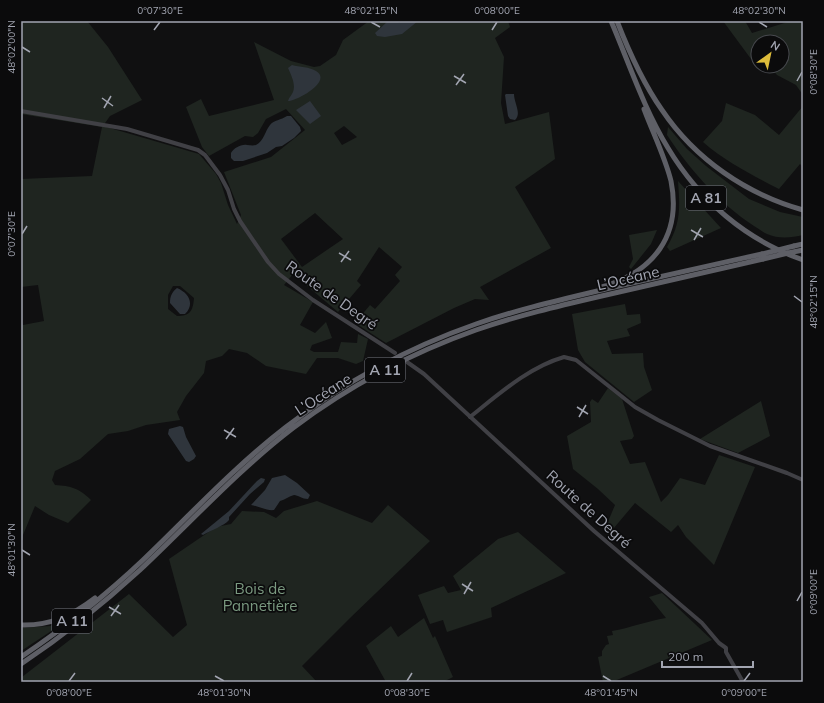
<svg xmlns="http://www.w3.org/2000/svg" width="824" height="703" font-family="Mulish,sans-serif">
<rect width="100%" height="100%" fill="#101011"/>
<path fill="#1f2520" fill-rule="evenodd" d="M21 21H87L108 47 142 100 110 116 103 126 199 154 216 174 221 183 228 205 237 224 241 215 224 172 271 157 305 130 286 109 266 119 258 133 253 137 245 136 209 156 202 147 186 107 201 99 209 116 274 100 254 42 291 61 314 67 320 66 336 55 343 40 369 21H508L510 27 495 38 504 57 501 103 505 124 549 112 555 159 515 187 551 248 480 287 489 300 475 299 454 308 386 343 355 323 370 305 375 309 400 281 395 275 402 267 379 247 357 281 361 285 338 312 293 274 284 285 313 302 300 325 315 333 326 322 332 338 312 345 310 350 314 352H338L341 342 357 343 358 334 368 339 363 361 356 364 338 358H317L306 374 266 366 247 353 229 349 222 356 206 361 204 373 186 396 177 412 180 420 146 425 128 431 108 434 80 459 55 471 52 480 55 485C71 486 79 488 91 500L68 523 49 515 35 506 23 535 21 548V321L23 325 44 321 38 285 21 287V179L92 176 102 127 21 114ZM344 126 357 137 342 145 334 133ZM315 213 343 239 302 267 281 239ZM173 286H180L194 298C193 311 190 316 177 316L168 309V295Z
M723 21H745L752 33 791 21H803V95L796 85 777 75 769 66H782V42H758V55L751 59Z
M726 103 755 115 779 135 803 106V167L800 164 779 189C752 175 726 162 703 142L722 121Z
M668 127 687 149 706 166 749 199 780 212 803 217V235C791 238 778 239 767 234 762 232 758 228 754 226 719 203 690 170 667 135Z
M678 181 721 228 670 251 667 247C681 223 680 208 678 181Z
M657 230 651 244 631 269 629 267 633 259 629 235Z
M625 304 627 315 640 314 641 323 627 329 630 336 607 341 612 354 643 353 644 367 652 390 634 402 585 362 578 350 572 314Z
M608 388 622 399 634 436 632 439 620 441 630 464 645 462 661 502 668 495 680 478 705 485 719 455 755 467 714 565 686 537 678 525 671 532 635 503 608 535 604 531 615 505 598 489 573 469 567 436 591 422 590 402 592 399 598 403Z
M761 401 770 436 738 453 700 439Z
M317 501 372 523 388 505 430 541 350 618 302 666 317 682H21L22 677 129 594 173 637 187 625 169 559 216 527 231 524 242 511 264 512 276 518 284 511Z
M518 532 566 573 491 608 492 617 447 632 443 620 430 624 418 595 444 586 448 593 461 590 453 576 498 539Z
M662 593 712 640 612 682H603L598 657 602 656V651L606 645 609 644 607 636 613 635 612 631C630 628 647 621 666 618L649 597Z
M424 618 433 638 435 636 453 677 443 682H386L366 646 391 626 398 637Z
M68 620 21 651V628L50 626Z"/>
<path fill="#2f353c" d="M388 21H398L399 23 401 21H418L402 34 385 37 377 36 375 33Z
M292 65C299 67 310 67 316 71 333 81 297 101 288 101 289 97 292 95 293 92 296 84 291 75 288 68Z
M506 94H514C514 103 522 114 515 120L510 119 508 116 505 95Z
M310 101 321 116 310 124 296 110Z
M287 116H291L300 127 301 131 294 138 282 146 276 147 267 153 243 161H234L231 158V153C234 148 241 144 247 145 250 145 252 146 256 145 264 141 265 131 270 125 274 120 281 120 287 116Z
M177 288C189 293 195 304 185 314H180L170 303C170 296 172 292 177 288Z
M180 426 183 427 186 437 196 456 194 459 189 462 186 461 168 434 169 429Z
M285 475 297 483 310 495 308 499C302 499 298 495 294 495 289 496 285 500 280 501L274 510C267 511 258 506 251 505L265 490 272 478Z
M261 478 265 479 264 482 250 494 229 517V520C224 526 211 530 203 535L201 534 229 511 257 481Z"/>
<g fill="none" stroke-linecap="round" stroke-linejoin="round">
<path stroke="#404045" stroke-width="4" d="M21 111 127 129 198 150 205 155 220 175 228 190 234 209 240 221 268 262 279 274 313 300 395 353
M407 362 424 374 594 531 702 623 719 643 726 648V652L743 682
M470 417C499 394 529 367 564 357L576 360 635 407 658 420 710 446 787 473 803 480"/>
<path stroke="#5e5f66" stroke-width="5" d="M611 21C629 63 644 109 668 148 699 200 746 240 803 260
M617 21C629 52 643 83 662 110 695 159 746 194 803 210
M794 246 803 244
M788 253 803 250
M602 287C653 272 682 236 671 181 665 157 653 133 644 109
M21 625C50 626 73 615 95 598
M21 657C64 628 105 596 143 560 190 515 234 467 286 427 343 383 407 348 476 324 519 309 564 299 610 288 660 277 711 265 762 254
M21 664C63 636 103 604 140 570 191 522 238 470 293 428 349 386 411 353 476 330 519 315 563 305 606 295 659 283 711 271 763 259"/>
<path stroke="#5e5f66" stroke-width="5" d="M762 254 794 246
M763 259 788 253"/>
</g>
<path fill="none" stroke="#a2a5b1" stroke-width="1.5" d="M371 22 380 27M759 22 767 27M154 30 160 22M492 30 497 22M22 47 30 52M454 76 466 83M797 81 802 72M456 85 464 74M102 98 113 106M104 108 111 96M691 230 703 237M22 234 27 226M694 240 701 228M339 253 351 260M341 262 349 251M794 296 802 302M577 407 588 414M579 417 586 405M224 430 236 437M226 439 234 428M22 550 30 555M462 584 473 591M464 594 471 582M797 601 802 592M109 607 121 614M111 616 119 605M215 676 224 681M603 676 611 681M69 681 75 673M407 681 412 673M744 681 750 673"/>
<g text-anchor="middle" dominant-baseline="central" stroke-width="3.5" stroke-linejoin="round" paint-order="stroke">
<g fill="#0b0b0c" stroke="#757780" stroke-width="1">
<rect x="686" y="186" width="40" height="24" rx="3"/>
<rect x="365" y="358" width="40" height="24" rx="3"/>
<rect x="52" y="609" width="40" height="24" rx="3"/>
</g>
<g font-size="14" font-weight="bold" fill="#a2a5b1">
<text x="706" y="198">A 81</text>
<text x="385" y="370">A 11</text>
<text x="72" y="621">A 11</text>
</g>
<g font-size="15" fill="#a2a5b1" stroke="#0b0b0c">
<text transform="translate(628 278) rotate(-13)">L’Océane</text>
<text transform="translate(332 295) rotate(35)">Route de Degré</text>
<text transform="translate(323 394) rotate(-33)">L’Océane</text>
<text transform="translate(589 509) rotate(42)">Route de Degré</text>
</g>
<g font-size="15" fill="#7b9a81" stroke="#0b0b0c">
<text x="260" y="588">Bois de<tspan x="260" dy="17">Pannetière</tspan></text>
</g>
</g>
<rect width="824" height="703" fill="none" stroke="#0b0b0c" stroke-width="44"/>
<g transform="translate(770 54) rotate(33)"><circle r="19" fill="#0b0b0c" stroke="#47494e"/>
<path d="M0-3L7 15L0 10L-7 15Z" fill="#debd3b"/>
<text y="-6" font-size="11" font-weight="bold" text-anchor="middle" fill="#a2a5b1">N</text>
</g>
<path d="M662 661v6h91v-6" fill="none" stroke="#a2a5b1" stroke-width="2"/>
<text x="668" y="661" font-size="12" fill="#a2a5b1" stroke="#0b0b0c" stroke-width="3" paint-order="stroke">200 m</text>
<rect x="22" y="22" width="780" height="659" fill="none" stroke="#a2a5b1" stroke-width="1.5"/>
<g font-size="10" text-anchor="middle" fill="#a2a5b1">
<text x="160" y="14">0°07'30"E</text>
<text x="371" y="14">48°02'15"N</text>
<text x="497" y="14">0°08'00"E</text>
<text x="759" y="14">48°02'30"N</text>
<text transform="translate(11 47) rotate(-90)" y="4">48°02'00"N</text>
<text transform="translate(813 72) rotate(-90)" y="4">0°08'30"E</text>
<text transform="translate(11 234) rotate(-90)" y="4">0°07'30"E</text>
<text transform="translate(813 302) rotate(-90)" y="4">48°02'15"N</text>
<text transform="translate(11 550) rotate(-90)" y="4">48°01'30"N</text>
<text transform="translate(813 592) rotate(-90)" y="4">0°09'00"E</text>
<text x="69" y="696">0°08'00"E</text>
<text x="224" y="696">48°01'30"N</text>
<text x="407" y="696">0°08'30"E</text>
<text x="611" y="696">48°01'45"N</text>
<text x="744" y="696">0°09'00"E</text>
</g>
</svg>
